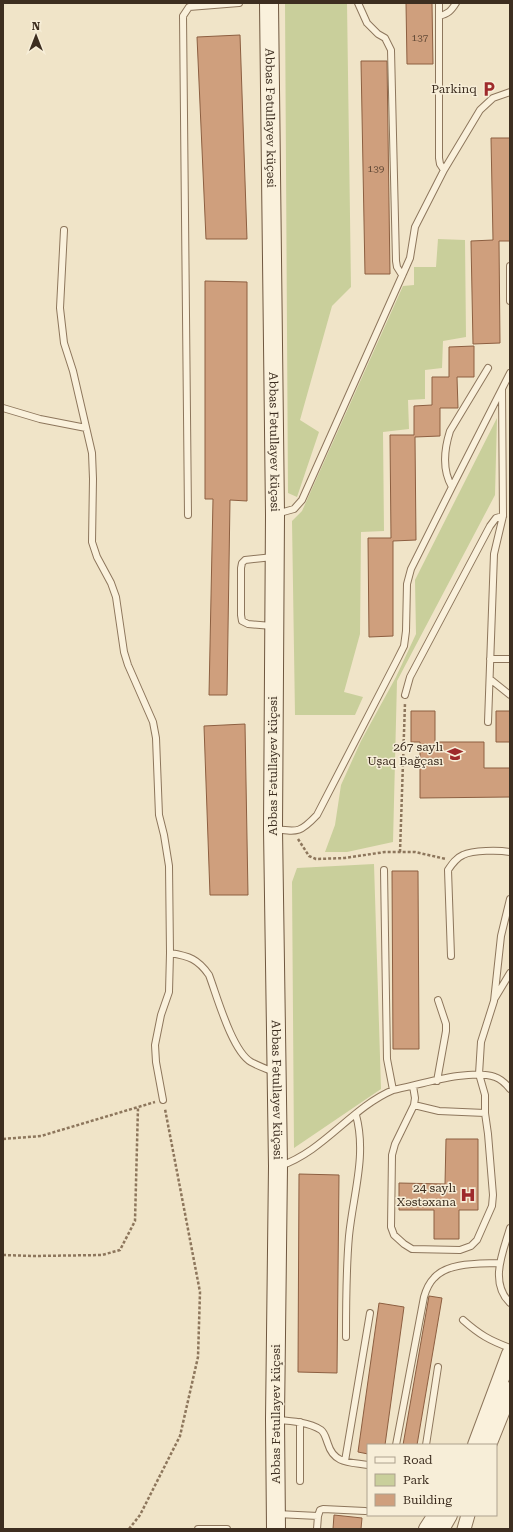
<svg xmlns="http://www.w3.org/2000/svg" width="513" height="1532" font-family="'Roboto Serif',serif">
<rect width="100%" height="100%" fill="#f0e4c8"/>
<path fill="#c9cf9b" d="M285 3H347L351 287 332 306 300 420 319 432 297 497 288 493Z
M438 239 465 240 466 337 443 341 442 368 425 370V399L408 400 409 429 383 432 384 531 361 532 360 634 344 692 363 697 355 715H295L292 521 302 511 403 286 414 285V267H436Z
M497 418 495 495 397 681 393 842 347 852H325L335 825 341 785 361 741 396 677 416 634 415 580Z
M374 864 381 1089 294 1148 292 882 297 868Z"/>
<path fill="#cf9f7d" stroke="#8d5f41" d="M406 3H432L433 64H407Z
M240 35 247 239H206L197 37Z
M361 61H387L390 274H365Z
M491 138H510V241H499L500 343 473 344 471 241 493 240Z
M205 281 247 282V501L230 500 227 695H209L213 499H205Z
M474 346V377H457L458 408H440V436L415 437 416 540 393 541V636L369 637 368 538H391L390 435H414V406L432 405V377H449V347Z
M411 711H435V742H484V768H510V797L420 798V742H411Z
M496 711H510V742H496Z
M245 724 248 895H210L204 726Z
M392 871H418L419 1049H393Z
M446 1139H478V1210H459V1239H434V1210H399V1183L445 1184Z
M299 1174 339 1175 337 1373 298 1372Z
M429 1296 442 1298 417 1445H403Z
M379 1303 404 1307 385 1445H368V1454L358 1452Z
M334 1515 362 1518 361 1529H333Z"/>
<g fill="none" stroke-linecap="round" stroke-linejoin="round">
<defs>
<path id="service" d="M358 3 367 23 378 34 385 38 391 50 396 261 397 267 402 275
M439 16C448 14 451 11 456 3
M444 170 480 110 493 98 510 92
M64 230 60 308 64 343 73 371 92 453 93 479 92 542 97 557 111 583 116 597 124 652 128 665 153 722 156 738 159 815 164 835 169 866 170 953 169 992 161 1015 155 1045 156 1062 163 1100
M510 266V301
M3 408 40 419 86 428
M452 487 510 373
M276 514 294 509 302 500 410 258 415 227 444 170 440 164 439 158V3
M188 515 183 16 189 7 239 3
M272 626 248 624 242 621 241 615V568L242 563 245 560 273 557
M490 659H510
M490 679 510 695
M405 695 410 677 490 526 496 518 503 516
M488 722 494 554 503 516 502 389
M274 829C298 832 300 833 317 815L397 660 404 646 406 631 407 584 411 569 452 487C442 470 444 450 450 431L488 368
M384 870 387 1059 393 1090
M170 953C189 956 198 959 209 975 217 996 232 1051 251 1062 258 1066 267 1069 274 1072
M451 956 448 870C452 864 456 858 463 855 473 850 499 850 510 852
M495 998 510 973
M437 1081 446 1031V1024L438 1000
M413 1086 415 1098 414 1105 395 1144 392 1155 391 1227 394 1235 404 1244 412 1249 460 1250 471 1246 477 1240 492 1206 493 1195 488 1134 485 1113V1095L479 1074 481 1042 494 1001 501 936 510 899
M414 1105 439 1111 485 1113
M280 1166C324 1151 351 1108 393 1090 419 1085 471 1068 495 1077 501 1079 506 1084 510 1089
M510 1228C503 1252 489 1282 510 1303
M463 1320C480 1335 489 1340 510 1348
M346 1337C346 1303 346 1270 349 1236 353 1195 367 1155 356 1115
M276 1420C291 1421 309 1422 321 1430 325 1433 326 1439 328 1444 334 1464 350 1462 368 1465
M300 1422V1481
M396 1445 424 1297C426 1290 429 1283 434 1278 448 1262 480 1264 499 1263
M426 1445 438 1367
M345 1461 370 1313
M277 1514 318 1516
M198 1529H227
M317 1529 318 1516 320 1510 323 1509 365 1511"/>
<path id="minor" d="M464 1529 468 1515"/>
<path id="tertiary" d="M476 1445 510 1354
M488 1445 510 1390
M427 1529 436 1515
M441 1529 449 1515"/>
<g id="secondary">
<path id="s1" d="M269 3 275 515 273 829 278 1166 275 1419 276 1529"/>
</g>
</defs>
<use href="#service" stroke="#8d765c" stroke-width="8"/>
<use href="#minor" stroke="#8d765c" stroke-width="15"/>
<use href="#tertiary" stroke="#8d765c" stroke-width="18"/>
<use href="#secondary" stroke="#6f573f" stroke-width="20"/>
<path stroke="#8d765c" stroke-width="2.5" stroke-dasharray="3 2" stroke-linecap="butt" d="M298 839 309 856 316 859 345 858 385 852H415L446 859
M400 852 405 703
M3 1139 41 1136 155 1102
M3 1255 34 1256 102 1255 120 1250 135 1221 138 1107
M129 1529 140 1515 180 1436 198 1357 200 1292 165 1109"/>
<use href="#service" stroke="#faf1dc" stroke-width="6"/>
<use href="#minor" stroke="#faf1dc" stroke-width="13"/>
<use href="#tertiary" stroke="#faf1dc" stroke-width="16"/>
<use href="#secondary" stroke="#faf1dc" stroke-width="18"/>
</g>
<defs>
<symbol id="parking-bare" viewBox="-9 -9 18 18"><path d="M-3.5-5.5H1a3.5 3.5 0 0 1 0 7H-1V5.5H-3.5ZM-1-3.4V-.6H.8a1.4 1.4 0 0 0 0-2.8Z" fill="#9e2a2b" stroke="#f7eed8" stroke-width="2.5" paint-order="stroke"/></symbol>
<symbol id="school-bare" viewBox="-9 -9 18 18"><path d="M0-5L7-2L0 1L-7-2ZM-4 1L0 2.5L4 1V4Q0 6-4 4Z" fill="#9e2a2b" stroke="#f7eed8" stroke-width="2.5" paint-order="stroke"/></symbol>
<symbol id="hospital-bare" viewBox="-9 -9 18 18"><path d="M-5-5h3v3.5h4V-5h3V5h-3V1.5h-4V5h-3Z" fill="#9e2a2b" stroke="#f7eed8" stroke-width="2.5" paint-order="stroke"/></symbol>
</defs>
<g fill-rule="evenodd">
<use href="#parking-bare" x="478" y="78" width="22" height="22"/>
<use href="#school-bare" x="444" y="743" width="22" height="22"/>
<use href="#hospital-bare" x="457" y="1184" width="22" height="22"/>
</g>
<g text-anchor="middle" dominant-baseline="central" stroke-width="3" stroke-linejoin="round" paint-order="stroke">
<g font-size="10" fill="#624a37">
<text x="420" y="37">137</text>
<text x="376" y="168">139</text>
</g>
<g font-size="12" fill="#3d2e20" stroke="#f7eed8" text-anchor="end">
<text x="477" y="89">Parkinq</text>
<text x="443" y="747">267 saylı<tspan x="443" dy="14">Uşaq Bağçası</tspan></text>
<text x="456" y="1188">24 saylı<tspan x="456" dy="14">Xəstəxana</tspan></text>
</g>
<g font-size="12" fill="#3d2e20" stroke="#f7eed8">
<text stroke="none"><textPath href="#s1" startOffset="115">Abbas Fətullayev küçəsi</textPath></text>
<text stroke="none"><textPath href="#s1" startOffset="439">Abbas Fətullayev küçəsi</textPath></text>
<text transform="translate(273 766) rotate(-90)">Abbas Fətullayev küçəsi</text>
<text stroke="none"><textPath href="#s1" startOffset="1087">Abbas Fətullayev küçəsi</textPath></text>
<text transform="translate(276 1414) rotate(-90)">Abbas Fətullayev küçəsi</text>
</g>
</g>
<rect width="513" height="1532" fill="none" stroke="#3d2e20" stroke-width="8"/>
<rect x="367" y="1444" width="130" height="72" fill="#f7eed8" stroke="#ada18e"/>
<rect x="375" y="1457" width="20" height="6" fill="#faf1dc" stroke="#ada18e"/>
<text x="403" y="1464" font-size="12" fill="#3d2e20">Road</text>
<rect x="375" y="1474" width="20" height="12" fill="#c9cf9b" stroke="#ada18e"/>
<text x="403" y="1484" font-size="12" fill="#3d2e20">Park</text>
<rect x="375" y="1494" width="20" height="12" fill="#cf9f7d" stroke="#ada18e"/>
<text x="403" y="1504" font-size="12" fill="#3d2e20">Building</text>
<g transform="translate(36 36)" stroke="#f7eed8" stroke-width="3" paint-order="stroke">
<path d="M0-3L7 15L0 10L-7 15Z" fill="#3d2e20"/>
<text y="-6" font-size="11" font-weight="bold" text-anchor="middle" fill="#3d2e20">N</text>
</g>
</svg>
